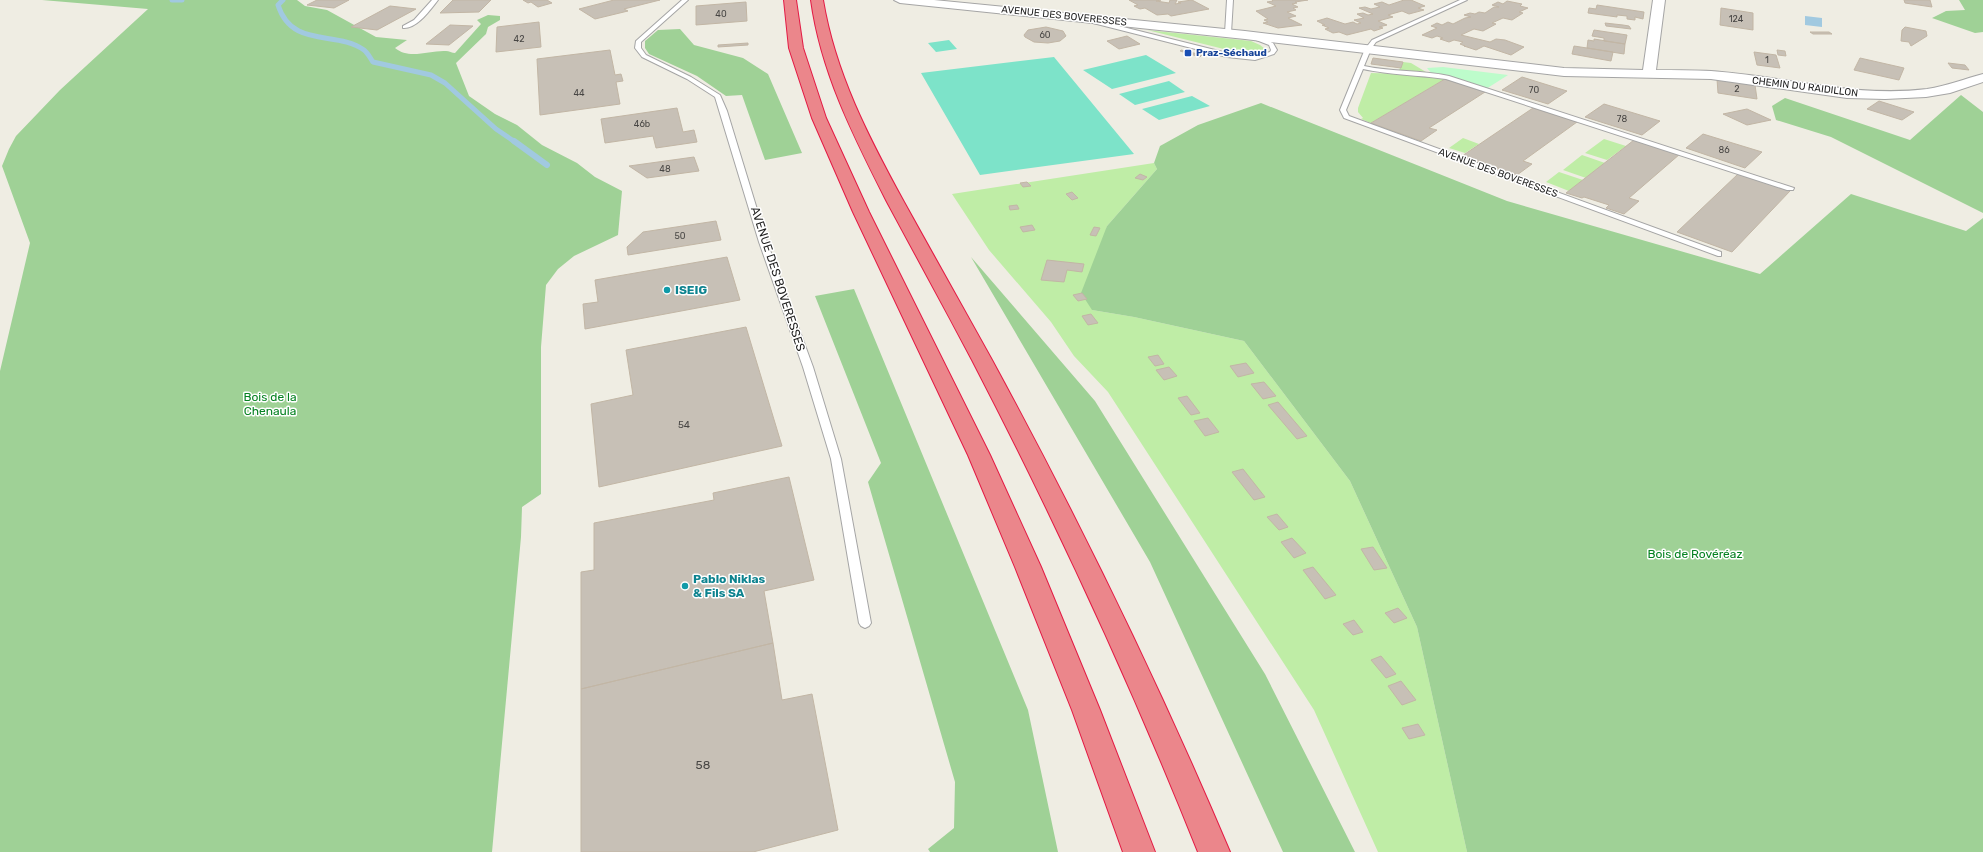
<svg xmlns="http://www.w3.org/2000/svg" width="1983" height="852" font-family="Rubik,sans-serif">
<rect width="100%" height="100%" fill="#efede3"/>
<path fill="#bfeda6" d="M1147 30 1251 41 1260 45 1265 49 1259 53 1244 54Z
M1403 62 1411 63 1426 72 1399 70Z
M1371 73 1408 74 1445 79 1371 123 1361 119 1363 118 1358 112V108Z
M1463 138 1479 144 1465 153 1449 148Z
M1604 139 1626 146 1607 160 1585 153Z
M1582 155 1605 163 1586 178 1563 170Z
M1154 163 1157 169 1107 226 1092 310 1134 317 1244 341 1350 481 1417 627 1467 852H1378L1314 710 1108 392 1074 356 1051 322 989 250 952 194Z
M1559 172 1583 180 1569 191 1546 182Z"/>
<path fill="#9fd196" d="M42 0H297L305 6 327 10 376 37 407 40 395 48C409 60 430 50 446 51 449 51 452 53 455 53L481 24 477 20 488 15 500 16V20L488 27 486 34 456 63 469 96 495 114 517 125 542 145 577 163 595 177 622 191 618 235 574 256 558 269 546 285 541 347V494L522 507 521 537 492 852H0V371L30 243 2 166 9 149 16 136 60 90 148 9Z
M1959 0H1983V32L1975 33 1932 18 1946 11 1965 10Z
M680 29 694 45 743 58 768 74 802 153 765 160 742 95 726 96 697 76 649 54 645 48V41L658 30Z
M1961 95 1983 112V213L1831 137 1776 120 1772 106 1785 98 1910 140Z
M1261 103 1507 201 1760 274 1851 194 1966 231 1983 218V852H1467L1417 627 1350 481 1244 341 1134 317 1092 310 1081 293 1107 226 1157 169 1154 163 1160 146 1198 125Z
M971 257 1095 401 1265 674 1355 852H1283L1150 562Z
M854 289 1028 710 1058 852H930L928 849 954 828 955 782 868 482 881 463 815 296Z"/>
<path fill="#bdfccb" d="M1443 67 1508 75 1486 89 1433 75 1427 68Z"/>
<path fill="#7de3c9" d="M949 40 957 49 936 52 928 43Z
M1146 55 1176 73 1112 89 1083 70Z
M1054 57 1134 154 980 175 921 73Z
M1169 81 1185 92 1135 105 1119 94Z
M1192 96 1210 106 1159 120 1142 109Z"/>
<path fill="#a1c9e0" d="M1805 16 1822 18V27L1805 25Z"/>
<g fill="none" stroke-linecap="round" stroke-linejoin="round">
<path stroke="#a1c9e0" stroke-width="5" d="M172 0H182
M283 0 278 5C292 49 336 30 364 50 368 53 370 58 373 62L431 75 445 83 496 129 515 142"/>
<path stroke="#a1c9e0" stroke-width="6" d="M514 141 547 165"/>
</g>
<path fill="#c7c0b6" stroke="#c2b6a5" d="M317 0H349L334 8 307 5Z
M453 0H491L479 12 440 13Z
M523 0H547L552 3 538 7 531 2 528 3Z
M614 0H660L624 9 628 11 595 19 579 9Z
M1129 0H1161L1156 1 1169 3 1170 0H1177L1175 4 1181 3 1178 2 1192 0 1209 9 1171 16 1168 14 1157 15 1145 8 1140 9 1134 6 1138 5Z
M1272 0H1308L1295 2 1297 3 1292 4 1298 7 1293 8 1296 10 1287 12 1296 16 1288 18 1302 25 1278 28 1263 23 1268 22 1264 20 1268 19 1256 11 1276 6 1267 2 1273 1Z
M1404 0H1411L1425 6 1418 8 1424 10 1409 14 1402 11 1388 15 1393 17 1378 21 1387 25 1379 27 1383 28 1374 31 1371 29 1347 35 1339 32 1333 33 1325 29 1329 28 1322 25H1325L1317 21 1327 18 1345 24 1353 22 1357 24 1361 23 1354 20 1364 18 1357 14 1363 13 1368 15 1373 14 1359 8 1365 7 1371 9 1380 7 1374 4 1382 2 1389 5Z
M1904 0H1930L1932 7 1905 3Z
M1507 1 1522 4 1520 6 1528 8 1519 12 1523 13 1512 20 1503 18 1492 23 1496 24 1483 31 1474 29 1461 35 1490 42 1496 39 1505 40 1524 47 1511 55 1484 46 1476 50 1464 46H1465L1460 44 1463 42 1454 40 1449 42 1440 39 1443 38 1437 36 1432 38 1422 35 1437 28 1431 26 1437 23 1442 25 1448 22 1453 24 1465 18 1471 17 1464 15 1470 13 1475 14 1479 12 1485 13 1494 7H1499L1492 5 1498 2 1503 4Z
M746 2 747 21 696 25V6Z
M1597 5 1644 12 1643 19 1635 17V20L1627 19V16L1617 15V17L1588 13 1589 8 1596 9Z
M390 6 416 9 377 30 351 27Z
M1721 8 1753 13V30L1720 25Z
M539 22 541 47 496 52 497 27Z
M1605 23 1623 25 1629 26 1631 29 1606 26Z
M450 25 473 26 449 45 426 44Z
M1046 27 1063 31 1066 36 1060 41 1048 43 1034 42 1025 37 1024 35 1028 30Z
M1905 27 1926 31 1927 36 1911 46 1909 42 1901 41 1902 30Z
M1594 30 1627 35 1625 44 1604 41V38L1592 36Z
M1810 32H1829L1832 34H1813Z
M1127 36 1140 44 1119 49 1107 41Z
M1594 39 1625 44 1624 54 1587 48 1588 40 1594 41Z
M748 43V45L718 47V45Z
M1574 46 1613 52 1611 61 1572 54Z
M610 50 615 75 621 74 623 81 616 82 620 104 540 115 537 59Z
M1181 50 1202 55 1200 57 1180 51Z
M1777 50 1785 51 1786 56 1778 55Z
M1754 52 1776 55 1780 68 1757 65Z
M1373 58 1403 62 1401 68 1371 64Z
M1860 58 1904 68 1899 80 1854 70Z
M1948 63 1965 65 1969 70 1952 68Z
M1522 77 1567 91 1548 104 1502 90Z
M1445 79 1485 92 1429 128 1437 130 1421 141 1371 123Z
M1717 79 1755 85 1757 99 1718 93Z
M1879 101 1914 112 1902 120 1867 109Z
M1604 104 1660 121 1642 135 1585 117Z
M677 108 683 132 694 130 697 142 656 148 653 136 605 143 601 119Z
M1533 108 1577 122 1523 161 1532 164 1517 175 1462 156Z
M1747 109 1771 120 1747 125 1723 114Z
M1703 134 1762 152 1745 168 1686 148Z
M1634 140 1680 154 1629 198 1639 201 1624 214 1606 208 1609 205 1584 197 1582 198 1566 193Z
M694 157 699 171 647 178 629 166Z
M1140 174 1147 177 1143 180 1135 178Z
M1738 174 1790 191 1732 252 1677 232Z
M1027 182 1031 186 1023 187 1020 183Z
M1072 192 1078 198 1072 200 1066 194Z
M1017 205 1019 209 1010 210 1009 206Z
M716 221 721 240 628 255 627 247 643 232Z
M1032 225 1035 230 1023 232 1020 227Z
M1094 227 1100 228 1096 236 1090 235Z
M727 257 740 300 585 329 583 304 598 302 595 280Z
M1047 260 1084 264 1082 272 1067 270 1064 282 1041 280Z
M1082 293 1087 299 1078 301 1073 295Z
M1091 314 1098 323 1088 325 1082 316Z
M746 327 782 446 599 487 591 404 633 395 626 350Z
M1158 355 1164 364 1155 366 1148 357Z
M1246 363 1254 373 1238 377 1230 366Z
M1169 367 1177 376 1164 380 1156 370Z
M1264 382 1276 396 1263 399 1251 384Z
M1187 396 1200 413 1191 415 1178 398Z
M1278 402 1307 436 1297 439 1268 405Z
M1208 418 1219 432 1205 436 1194 421Z
M1243 469 1265 497 1254 500 1232 472Z
M789 477 814 580 764 591 773 643 581 689V572L594 570V523L714 500 713 493Z
M1277 514 1288 527 1279 530 1267 517Z
M1292 538 1306 553 1294 558 1281 542Z
M1373 547 1387 568 1374 570 1361 549Z
M1313 567 1336 595 1325 599 1303 570Z
M1398 608 1407 618 1394 623 1385 613Z
M1354 620 1363 632 1353 635 1343 624Z
M773 643 782 700 812 694 838 830 753 852H581V689Z
M1381 656 1396 674 1386 678 1371 660Z
M1401 681 1416 700 1402 705 1388 686Z
M1418 724 1425 735 1409 739 1402 728Z"/>
<g fill="none" stroke-linecap="round" stroke-linejoin="round">
<defs>
<path id="service" d="M432 0H438C430 10 417 29 403 28V26L414 20Z
M682 0H688L641 42V48L646 55 691 77 720 95 727 111 767 242 813 367 841 459 871 623 869 626 865 628 861 626 859 623 831 459 803 367 759 242 715 97 687 79 642 57 635 48 636 41Z
M1227 0H1233L1231 33 1228 35 1225 33Z
M1460 0H1467L1376 42 1371 49 1364 66C1392 72 1421 70 1449 76L1794 188 1793 190H1787L1446 79C1418 75 1390 75 1363 69L1346 110 1349 116 1721 252V256H1718L1344 118 1340 110 1365 49 1372 40Z
M1091 19 1227 53 1255 56 1270 52 1271 50 1269 45 1251 38 1250 37 1253 35 1273 43 1277 50 1274 54 1255 60 1227 57 1089 22V20Z"/>
<path id="minor" d="M894 0H934L1245 31 1564 68 1643 70 1653 0H1665L1656 70C1674 70 1693 70 1711 71 1783 76 1854 98 1927 89 1947 86 1964 79 1983 74V82L1950 93 1926 97 1885 99 1847 98 1711 79 1564 76 1245 39 900 3Z"/>
<path id="motorway" d="M784 0H796L803 48 826 118 869 212 990 455 1041 567 1100 710 1155 852H1123L1072 710 1015 567 968 455 853 212 812 118 789 48Z
M811 0H823C835 73 869 138 904 202 933 255 963 307 992 360 1079 520 1159 684 1230 852H1198C1131 684 1055 520 972 360 944 307 915 254 887 202 854 137 821 73 811 0Z"/>
</defs>
<use href="#service" stroke="#a5a5a5" stroke-width="2"/>
<use href="#minor" stroke="#a5a5a5" stroke-width="2"/>
<use href="#motorway" stroke="#e31a44" stroke-width="2"/>
<use href="#service" fill="#fff" fill-rule="evenodd"/>
<use href="#minor" fill="#fff" fill-rule="evenodd"/>
<use href="#motorway" fill="#eb868b" fill-rule="evenodd"/>
</g>
<rect fill="#1a4fb4" stroke="#fff" stroke-width="1.5" x="1184" y="49" width="8" height="8" rx="2"/>
<g fill="#0f9aa8" stroke="#fff" stroke-width="1.5">
<circle cx="667" cy="290" r="4"/>
<circle cx="685" cy="586" r="4"/>
</g>
<g text-anchor="middle" dominant-baseline="central" stroke-width="3" stroke-linejoin="round" paint-order="stroke">
<g font-size="9" fill="#484644">
<text x="721" y="14">40</text>
<text x="1736" y="19">124</text>
<text x="1045" y="35">60</text>
<text x="519" y="39">42</text>
<text x="1767" y="60">1</text>
<text x="1737" y="89">2</text>
<text x="1534" y="90">70</text>
<text x="579" y="93">44</text>
<text x="1622" y="119">78</text>
<text x="642" y="124">46b</text>
<text x="1724" y="150">86</text>
<text x="665" y="169">48</text>
<text x="680" y="236">50</text>
</g>
<g font-size="10" fill="#1e1e1e" stroke="#fff">
<text transform="translate(1064 16) rotate(6)">AVENUE DES BOVERESSES</text>
<text transform="translate(1805 87) rotate(7)">CHEMIN DU RAIDILLON</text>
<text transform="translate(1498 173) rotate(20)">AVENUE DES BOVERESSES</text>
</g>
<g font-size="10" font-weight="bold" fill="#164399" stroke="#fff" text-anchor="start">
<text x="1196" y="53">Praz-Séchaud</text>
</g>
<g font-size="10" fill="#484644">
<text x="684" y="425">54</text>
</g>
<g font-size="12" fill="#1e1e1e" stroke="#fff">
<text transform="translate(778 279) rotate(72)">AVENUE DES BOVERESSES</text>
</g>
<g font-size="12" font-weight="bold" fill="#0d838f" stroke="#fff" text-anchor="start">
<text x="675" y="290">ISEIG</text>
<text x="693" y="579">Pablo Niklas<tspan x="693" dy="14">&amp; Fils SA</tspan></text>
</g>
<g font-size="12" fill="#058221" stroke="#fff">
<text x="270" y="397">Bois de la<tspan x="270" dy="14">Chenaula</tspan></text>
<text x="1695" y="554">Bois de Rovéréaz</text>
</g>
<g font-size="12" fill="#484644">
<text x="703" y="765">58</text>
</g>
</g>
</svg>
